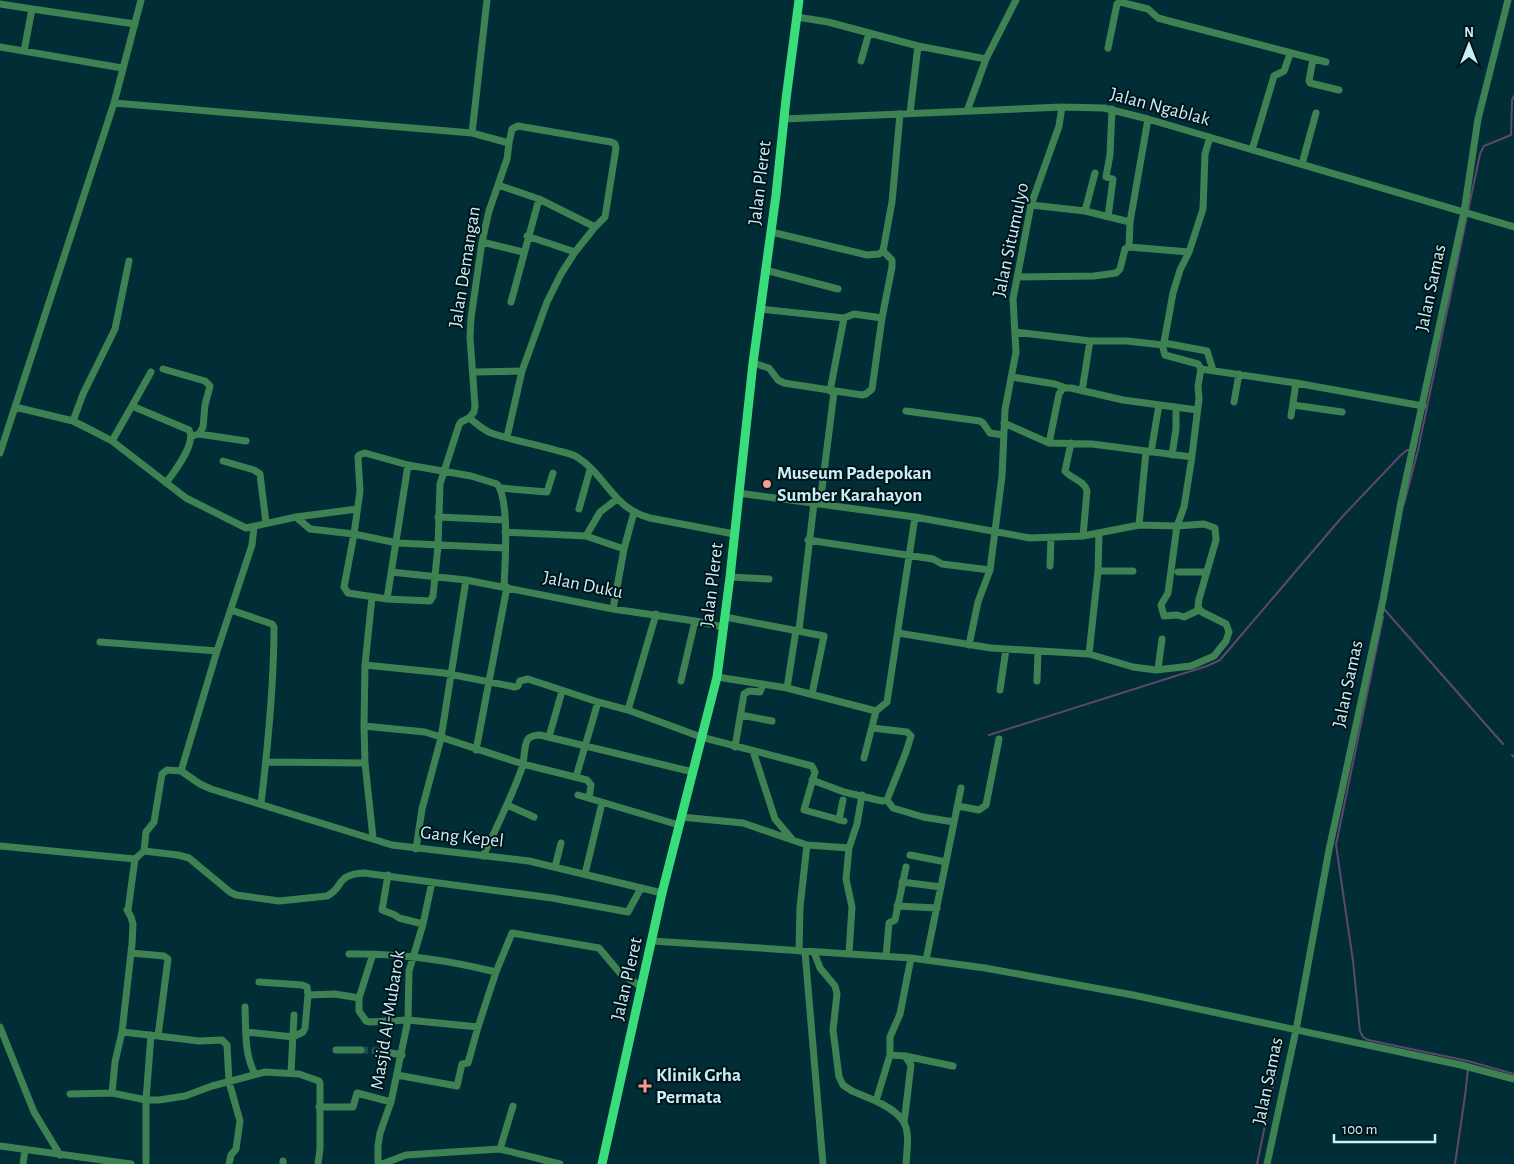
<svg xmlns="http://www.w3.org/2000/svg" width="1514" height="1164" font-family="'Alegreya Sans',sans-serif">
<rect width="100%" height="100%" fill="#012e36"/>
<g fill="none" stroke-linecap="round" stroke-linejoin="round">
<path stroke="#5e486a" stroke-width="2" d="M1468 211 1480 154 1484 146 1511 135 1512 100 1514 96
M1404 504 1418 450 1467 216
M1384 609 1503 744
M1383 617 1336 845 1353 961 1360 1031 1363 1037 1368 1040 1468 1061 1514 1074
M989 735 1207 666 1220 660 1342 517 1400 456 1407 450H1410
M1512 755 1514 757
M1257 1164 1282 1043
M1455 1164 1465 1096 1468 1069"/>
<path stroke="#1f4b53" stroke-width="7" stroke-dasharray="7 3.5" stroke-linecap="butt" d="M361 1050 380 1051"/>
<path stroke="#3e8253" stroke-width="7" d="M487 0 472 133 509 143 507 159 489 211 482 242 471 318 470 337 475 406 474 412 469 418C476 423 483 430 491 433 511 440 534 444 555 450 562 452 570 453 577 457 606 475 612 508 650 518L734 534
M0 4 32 9
M797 17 828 22 918 46 986 59
M0 47 122 68
M1108 48 1117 4 1120 2 1148 9 1158 18 1169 21 1326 62
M24 51 32 9 135 24
M1313 59 1309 81 1310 83 1339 90
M861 61 869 33
M114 103 472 133
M967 111 986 59 1016 0
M910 113 918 46
M784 119 1062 107 1104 108 1148 119 1514 227
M1252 150 1274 76 1284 71 1290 54
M1302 164 1316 113
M498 185 539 199 595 227
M1031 205 1085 211 1130 222
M1085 211 1095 173
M1108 217 1113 179 1106 177 1110 155 1112 109
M771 232 867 255 879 254 883 251 892 202 900 114
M527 236 575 252
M482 242 523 252
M1129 247 1189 252
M765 270 838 289
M1018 277 1094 276 1116 273 1120 269 1125 249 1129 247 1130 222 1148 119
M511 302 539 199
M760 309 844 318 854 314 882 318
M1015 332 1090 341H1127L1163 345
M1164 343 1207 351 1213 370
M753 363 769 368 778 380 784 383 862 395 866 394 872 389 882 318 892 267V260L883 251
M163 369 205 381 210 386 205 405 203 427 199 434 192 436
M1201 369 1296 383 1423 406
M474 372 522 371
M1012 377 1055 384 1066 388
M830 391 844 318
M1082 391 1090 341
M1234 402 1239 374
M1293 405 1342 412
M132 406 151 372
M15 407 73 421 91 430 112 441 186 498 246 528 296 517 357 509
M906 411 980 421 983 423 990 433 1003 435
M1291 416 1296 383
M73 421 83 394 115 329 129 261
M1004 423 1049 443 1092 444 1192 457
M199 434 246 441
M507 437 522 371 547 302 561 274 575 252 595 227 605 217 616 148 615 144 611 142 518 126 512 129 509 143
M112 441 132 406 189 430C197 443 174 472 166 483
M1049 443 1059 394 1063 388H1071L1123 400 1197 410
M1071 443 1065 471C1071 479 1084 480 1087 491L1083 536
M1151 452 1159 405
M0 453 114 103 141 0
M1172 455 1176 429V407
M223 461 254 470 260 474 266 523
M500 488 547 492 553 473
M738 493 915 517 1030 538 1083 536 1139 525 1177 526 1204 524 1215 528 1216 540 1199 599 1198 607 1202 612 1226 624 1229 632 1226 641 1214 656 1191 666 1156 670 1133 667 1089 654 991 648 898 633
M820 504 834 392
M579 509 590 470
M296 517 310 529 354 534 344 587 348 593 387 599 430 601 433 596 438 546 440 484 459 425 461 422 469 418
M438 517 505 520
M1139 525 1146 451
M505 532 586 536 624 549
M586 536 600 512 617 499
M808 540 933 559 942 564 990 570
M1050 566 1051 538
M1098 571H1133
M391 572 466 580 613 609 695 621 723 627
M1178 572H1207
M730 577 769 579
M504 586C505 565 510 499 497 484L471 476 408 465 365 453 359 455 358 457 360 491 354 534 397 543 505 548
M372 597 365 665 444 673 515 687 518 686 520 681 528 679 598 702
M387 599 408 465
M613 609 624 549 634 512
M231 610 272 624 274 627C274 686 268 745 261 804
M1199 610 1184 617 1177 615 1164 616 1161 605 1168 593 1177 526 1184 507 1191 463 1199 399 1198 386 1201 369 1198 364 1165 355 1163 348 1173 293 1180 270 1189 252 1203 209 1205 154 1210 137
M725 617 824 636 812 694
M799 630 814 503
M100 642 217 651
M969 645 978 602 990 570 1002 476 1005 410 1016 352 1013 299 1031 205 1059 126 1062 107
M1089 654 1098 571 1099 533
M365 665 364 726 365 763 373 838
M1158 669 1162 639
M717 677 787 688 876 711
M681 681 695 621
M1037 681 1038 651
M787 688 796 630
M1000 690 1006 649
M628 710 656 614
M741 715 772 721
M364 726 425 732 523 764 587 780 591 785 589 798
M549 737 562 691
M735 747 744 694 749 691 760 692 763 684
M476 750 507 587
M753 751 775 819 792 839
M864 758 876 711 887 702 915 517
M266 762 365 763
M181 771 200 784 211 789 392 845 529 861 662 893
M576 777 598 702 628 710 701 737 812 766 815 772 804 810 844 821
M812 780 844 792 882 801 887 800 906 752 911 736 907 732 872 728
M578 795 679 825
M887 800 893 808 923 817 954 822
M507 805 534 817
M958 806 979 810 986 805 999 739
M681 817 743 823 807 845
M839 820 843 800
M0 846 135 859
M416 849 422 809 441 738 466 580
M144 851 178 855 189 858 230 892 236 895 279 901 327 896C345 887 334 875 364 873L552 898 628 912 641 888
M910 855 946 862
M483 856C497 827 511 798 522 768 525 760 523 744 529 738 532 736 537 735 540 735L693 772
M555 867 561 843
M585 874 602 803
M388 875 382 910 395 915 399 918 423 924
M902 882 941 887
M897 906 937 908
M652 941 911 958 985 968 1133 995 1461 1065 1514 1079
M799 951 800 907 807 845 849 848
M805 952 823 1164
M814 952 820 968 835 986 837 994 833 1030 839 1077 843 1085 852 1091 876 1101
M849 953 852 907 846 879 849 848 857 824 862 795
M349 954C398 953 448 960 496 972
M373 954 359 998V1011L366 1021 370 1022 408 1020 478 1027 496 972 512 933 599 948 620 973 642 987
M886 956 889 923 895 920 906 867
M926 960 961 788
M308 995 335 994 359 998
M245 1007C246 1030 244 1054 255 1074
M0 1027 34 1112 60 1155
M122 1032 158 1036 168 959 164 956 131 953
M246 1032 293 1037 303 1032 305 1028 308 995 307 987 302 985 259 982
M158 1036 199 1041 222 1040 227 1045 229 1082 240 1121 236 1149 231 1155 229 1164
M336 1050H361
M380 1051 402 1055
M890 1055 905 1056 953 1066
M291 1073 294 1015
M397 1075 457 1086 462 1064 468 1063 478 1027
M112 1093 146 1100H159L185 1096 212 1086 265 1072 299 1074 319 1081 320 1083V1149L318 1164
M70 1094 112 1093 115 1062 122 1032 132 944 133 924 131 917 127 910H128L135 859 144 851 146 832 154 822 162 774 167 770 181 771 217 651 252 545 254 527
M319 1107H353L357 1093 391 1102
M904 1123 911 1065 905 1056
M0 1146 131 1164
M500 1149 513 1106
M23 1164 25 1150
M146 1164V1100L151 1035
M283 1164V1161
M378 1164V1146L380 1133 391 1102 408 1020 409 971 423 924 432 882
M382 1164 406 1155 500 1149 560 1164
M906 1164C909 1128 911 1118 876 1101L890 1055V1037L900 1014 911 958
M1267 1164 1296 1030 1329 850 1383 600 1401 502 1464 212 1478 119 1508 0"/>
<path stroke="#39dd79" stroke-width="9" d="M602 1164 662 893 717 677 730 577 753 363 776 195 786 99 799 0"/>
</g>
<g fill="#f49d8c" stroke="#001419" stroke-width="2">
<circle cx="767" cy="484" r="5"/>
<path d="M642.5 1078.5h5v5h5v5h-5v5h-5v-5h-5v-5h5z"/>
</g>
<g text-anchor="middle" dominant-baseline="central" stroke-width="4" stroke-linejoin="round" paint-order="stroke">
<g font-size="19" fill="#caeff7" stroke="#001419">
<text transform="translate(1160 107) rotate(15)">Jalan Ngablak</text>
<text transform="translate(760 183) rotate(-83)">Jalan Pleret</text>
<text transform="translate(1011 240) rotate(-78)">Jalan Situmulyo</text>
<text transform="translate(465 267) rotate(-81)">Jalan Demangan</text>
<text transform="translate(1431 288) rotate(-78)">Jalan Samas</text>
<text transform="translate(583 585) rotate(11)">Jalan Duku</text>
<text transform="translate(712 585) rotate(-83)">Jalan Pleret</text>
<text transform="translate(1348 684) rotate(-78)">Jalan Samas</text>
<text transform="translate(462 837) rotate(6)">Gang Kepel</text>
<text transform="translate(627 979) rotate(-77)">Jalan Pleret</text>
<text transform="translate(388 1020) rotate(-81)">Masjid Al-Mubarok</text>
<text transform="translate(1268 1081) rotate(-78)">Jalan Samas</text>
</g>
<g font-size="19" font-weight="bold" fill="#caeff7" stroke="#001419" text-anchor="start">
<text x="777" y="473">Museum Padepokan<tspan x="777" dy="22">Sumber Karahayon</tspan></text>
<text x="656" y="1075">Klinik Grha<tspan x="656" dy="22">Permata</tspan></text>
</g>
</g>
<g transform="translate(1469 45)" stroke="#001419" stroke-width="4" paint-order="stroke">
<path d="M0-4L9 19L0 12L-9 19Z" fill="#caeff7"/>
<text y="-8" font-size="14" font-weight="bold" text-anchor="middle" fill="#caeff7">N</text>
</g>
<path d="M1334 1134v8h101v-8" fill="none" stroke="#caeff7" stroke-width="2.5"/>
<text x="1342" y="1134" font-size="15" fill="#caeff7" stroke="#001419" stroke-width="4" paint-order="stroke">100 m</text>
</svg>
